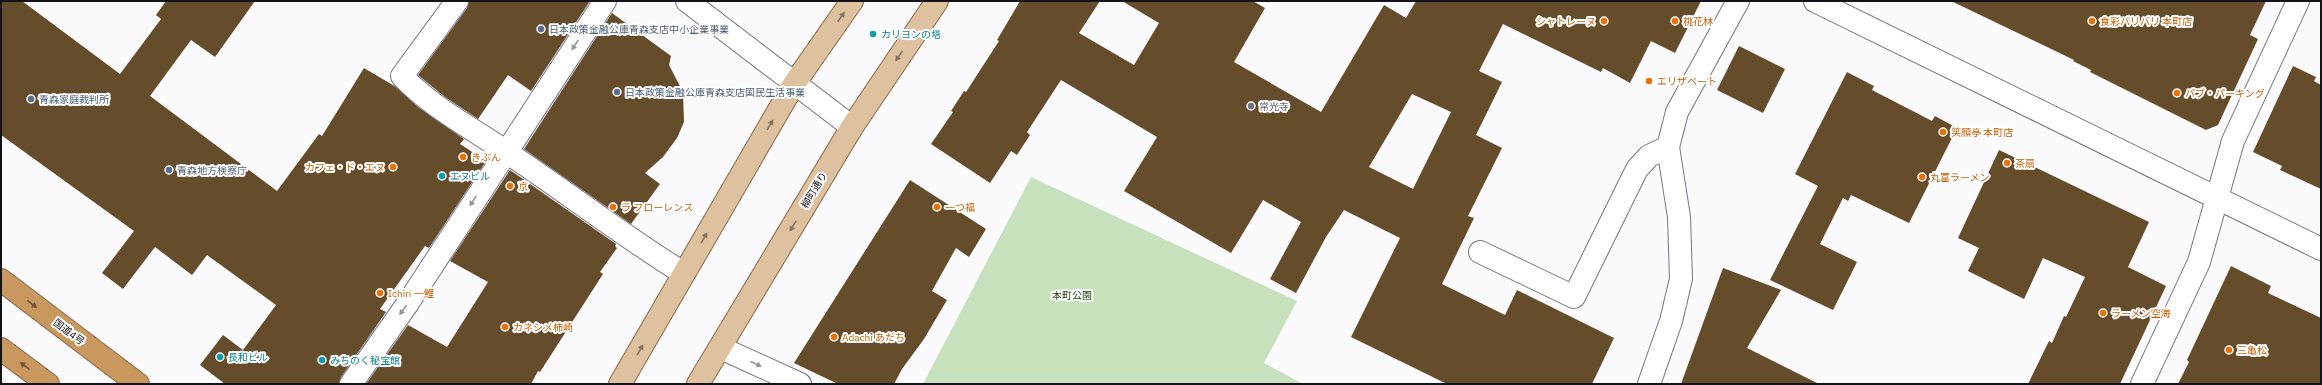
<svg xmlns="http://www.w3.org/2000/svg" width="2322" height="385" font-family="'IBM Plex Sans','Noto Sans JP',sans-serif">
<rect width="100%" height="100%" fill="#fbfbfe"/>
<path fill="#c6e1bc" d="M1031 177 1297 301 1264 363 1303 384H923Z"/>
<path fill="#654c2a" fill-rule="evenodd" d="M1 1H22L120 74 161 19 156 15 166 1H255L215 57 191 40 150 96 277 191 319 134 322 136 364 68 396 87 418 107 464 139 460 144 486 161 429 248 425 246 380 309 386 312 341 377 339 384H225L200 365 223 335 243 350 276 305 207 255 192 275 155 247 123 289 102 273 134 231 1 135Z
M469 1H590L531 91 508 75 478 119 445 97 418 75 467 8Z
M1020 1H1100L1079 33 1134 65 1159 23 1122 1H1253L1265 8 1234 62 1321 112 1384 5 1406 18 1416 1H1701L1675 53 1651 41 1630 83 1603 68 1601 72 1503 24 1479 71 1502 82 1476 135 1502 148 1468 216 1474 218 1442 284 1505 315 1517 290 1614 338 1592 384H1447L1351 337 1400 238 1344 210 1326 237 1296 293 1270 279 1301 222 1263 200 1231 253 1124 191 1157 137 1061 80 1027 132 1030 135 1017 155 1011 151 990 183 931 144 953 112 951 111 964 91 966 92 999 41 997 40ZM1412 94 1451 112 1413 189 1369 167Z
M1951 1H2266L2250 35 2258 39 2218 125 2206 130 2090 72 2091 70 2073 61 2074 60Z
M612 13 671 56 669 65 683 92 684 122 677 138 663 157 645 173 660 184 631 224 524 149Z
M1739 46 1785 69 1763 113 1717 90Z
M2293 66 2316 77 2314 81 2321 85V189L2280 170 2282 166 2253 152Z
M1847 72 1874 86 1872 90 1932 121 1935 116 1957 128 1909 223 1851 195 1848 201 1843 198 1820 244 1857 262 1833 310 1770 280 1818 186 1795 174Z
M1999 150 2149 222 2128 267 2166 286 2120 384H2028L2049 341 2052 343 2064 316 2066 317 2085 277 2043 258 2024 299 1968 271 1979 248 1958 238Z
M510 170 616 244 615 246 617 248 600 272 603 274 540 372 538 371 531 384H366L408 325 447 347 488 282 450 261Z
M910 180 986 229 969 257 956 248 932 291 947 300 924 339 902 369 894 384H838L794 363Z
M2231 266 2271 286 2268 293 2321 318V384H2178L2189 362 2187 360Z
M1723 268 1781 290 1747 348 1819 384H1681Z"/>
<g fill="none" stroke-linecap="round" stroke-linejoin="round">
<defs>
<path id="minor" d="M457 1 402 76C431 107 470 127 505 151 565 191 622 235 683 273
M687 1 852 127
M1815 1 2321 249
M1480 252 1574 297 1637 169 1649 156 1668 147
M721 348 800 384
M351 384 408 303 605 1
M1649 384 1671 321 1681 279 1679 217 1668 147 1677 112 1738 1
M2142 384 2199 262 2233 141 2298 1"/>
<path id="major" d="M620 384 794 84 852 1
M698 384 852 127 937 1"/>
<path id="highway" d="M1 280 138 384
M1 349 48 384"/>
</defs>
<use href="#minor" stroke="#767483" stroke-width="24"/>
<use href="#major" stroke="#896946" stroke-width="24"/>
<use href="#highway" stroke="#896946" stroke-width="24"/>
<use href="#minor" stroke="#fff" stroke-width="22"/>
<use href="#major" stroke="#dec19e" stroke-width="22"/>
<use href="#highway" stroke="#c8985e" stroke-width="22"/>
</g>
<defs><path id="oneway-solid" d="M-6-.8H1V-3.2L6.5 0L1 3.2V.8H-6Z"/></defs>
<g fill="#837362">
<use href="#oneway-solid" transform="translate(841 17) rotate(-55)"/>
<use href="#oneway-solid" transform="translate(899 56) rotate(124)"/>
<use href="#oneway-solid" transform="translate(770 125) rotate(-60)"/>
<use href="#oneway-solid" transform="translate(793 226) rotate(121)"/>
<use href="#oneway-solid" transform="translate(704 238) rotate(-60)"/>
<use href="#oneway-solid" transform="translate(640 350) rotate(-60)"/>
</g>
<g fill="#959598">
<use href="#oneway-solid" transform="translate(575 45) rotate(123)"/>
<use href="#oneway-solid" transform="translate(473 201) rotate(123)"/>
<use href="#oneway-solid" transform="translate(403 310) rotate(125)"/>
<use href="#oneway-solid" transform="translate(756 364) rotate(25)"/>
</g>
<g fill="#6e563c">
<use href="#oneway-solid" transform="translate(32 304) rotate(37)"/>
<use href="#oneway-solid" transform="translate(25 366) rotate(-143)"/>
</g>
<g fill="#e8710a" stroke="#fff" stroke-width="1.5">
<circle cx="1604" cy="21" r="4"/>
<circle cx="1675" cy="21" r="4"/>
<circle cx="2092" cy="21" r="4"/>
<circle cx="1649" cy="81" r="4"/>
<circle cx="2177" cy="93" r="4"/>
<circle cx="1943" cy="132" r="4"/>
<circle cx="463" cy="157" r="4"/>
<circle cx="2007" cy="163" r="4"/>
<circle cx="393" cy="167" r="4"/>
<circle cx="1922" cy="177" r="4"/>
<circle cx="510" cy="186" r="4"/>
<circle cx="613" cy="207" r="4"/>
<circle cx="937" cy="207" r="4"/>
<circle cx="380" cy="293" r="4"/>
<circle cx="2103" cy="313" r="4"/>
<circle cx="505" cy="327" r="4"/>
<circle cx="834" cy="337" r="4"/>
<circle cx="2229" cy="350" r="4"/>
</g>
<g fill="#5c6f8a" stroke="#fff" stroke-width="1.5">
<circle cx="541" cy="29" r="4"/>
<circle cx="617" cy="92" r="4"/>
<circle cx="31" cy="99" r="4"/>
<circle cx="169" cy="170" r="4"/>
</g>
<g fill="#0f9aa8" stroke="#fff" stroke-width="1.5">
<circle cx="873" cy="34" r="4"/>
<circle cx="442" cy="176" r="4"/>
<circle cx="220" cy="357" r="4"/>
<circle cx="322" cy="360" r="4"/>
</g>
<circle fill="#6b7280" stroke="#fff" stroke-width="1.5" cx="1251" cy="106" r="4"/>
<g text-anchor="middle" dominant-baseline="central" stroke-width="4" stroke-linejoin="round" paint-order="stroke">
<g font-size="10" fill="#c56008" stroke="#fff" text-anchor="start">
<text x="1596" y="21" text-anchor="end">シャトレーヌ</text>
<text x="1683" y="21">桃花林</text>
<text x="2100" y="21">食彩バリバリ 本町店</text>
<text x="1657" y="81">エリザベート</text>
<text x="2185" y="93">パブ・パーキング</text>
<text x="1951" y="132">笑顔亭 本町店</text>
<text x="471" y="157">きぶん</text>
<text x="2015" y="163">茶扇</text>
<text x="385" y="167" text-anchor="end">カフェ・ド・エヌ</text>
<text x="1930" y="177">丸富ラーメン</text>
<text x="518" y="186">京</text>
<text x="621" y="207">ラ フローレンス</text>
<text x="945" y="207">一つ福</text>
<text x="388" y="293">Ichiri 一鯉</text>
<text x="2111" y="313">ラーメン空海</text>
<text x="513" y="327">カネシメ柿崎</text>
<text x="842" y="337">Adachi あだち</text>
<text x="2237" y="350">三亀松</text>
</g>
<g font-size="10" fill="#4e5e75" stroke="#fff" text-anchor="start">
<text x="549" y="29">日本政策金融公庫青森支店中小企業事業</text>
<text x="625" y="92">日本政策金融公庫青森支店国民生活事業</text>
<text x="39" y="99">青森家庭裁判所</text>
<text x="177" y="170">青森地方検察庁</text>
</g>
<g font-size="10" fill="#0d838f" stroke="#fff" text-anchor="start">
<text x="881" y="34">カリヨンの塔</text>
<text x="450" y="176">エヌビル</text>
<text x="228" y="357">長和ビル</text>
<text x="330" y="360">みちのく秘宝館</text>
</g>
<g font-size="10" fill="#5b616d" stroke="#fff" text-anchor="start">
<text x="1259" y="106">常光寺</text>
</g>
<g font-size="10" fill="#141319" stroke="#fff">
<text transform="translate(814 190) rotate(-59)">柳町通り</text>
<text transform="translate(69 332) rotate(37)">国道4号</text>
</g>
<g font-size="10" fill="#20440f" stroke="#fff">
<text x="1072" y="295">本町公園</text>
</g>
</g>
<rect width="2322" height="385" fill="none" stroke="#141319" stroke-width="4"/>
</svg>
